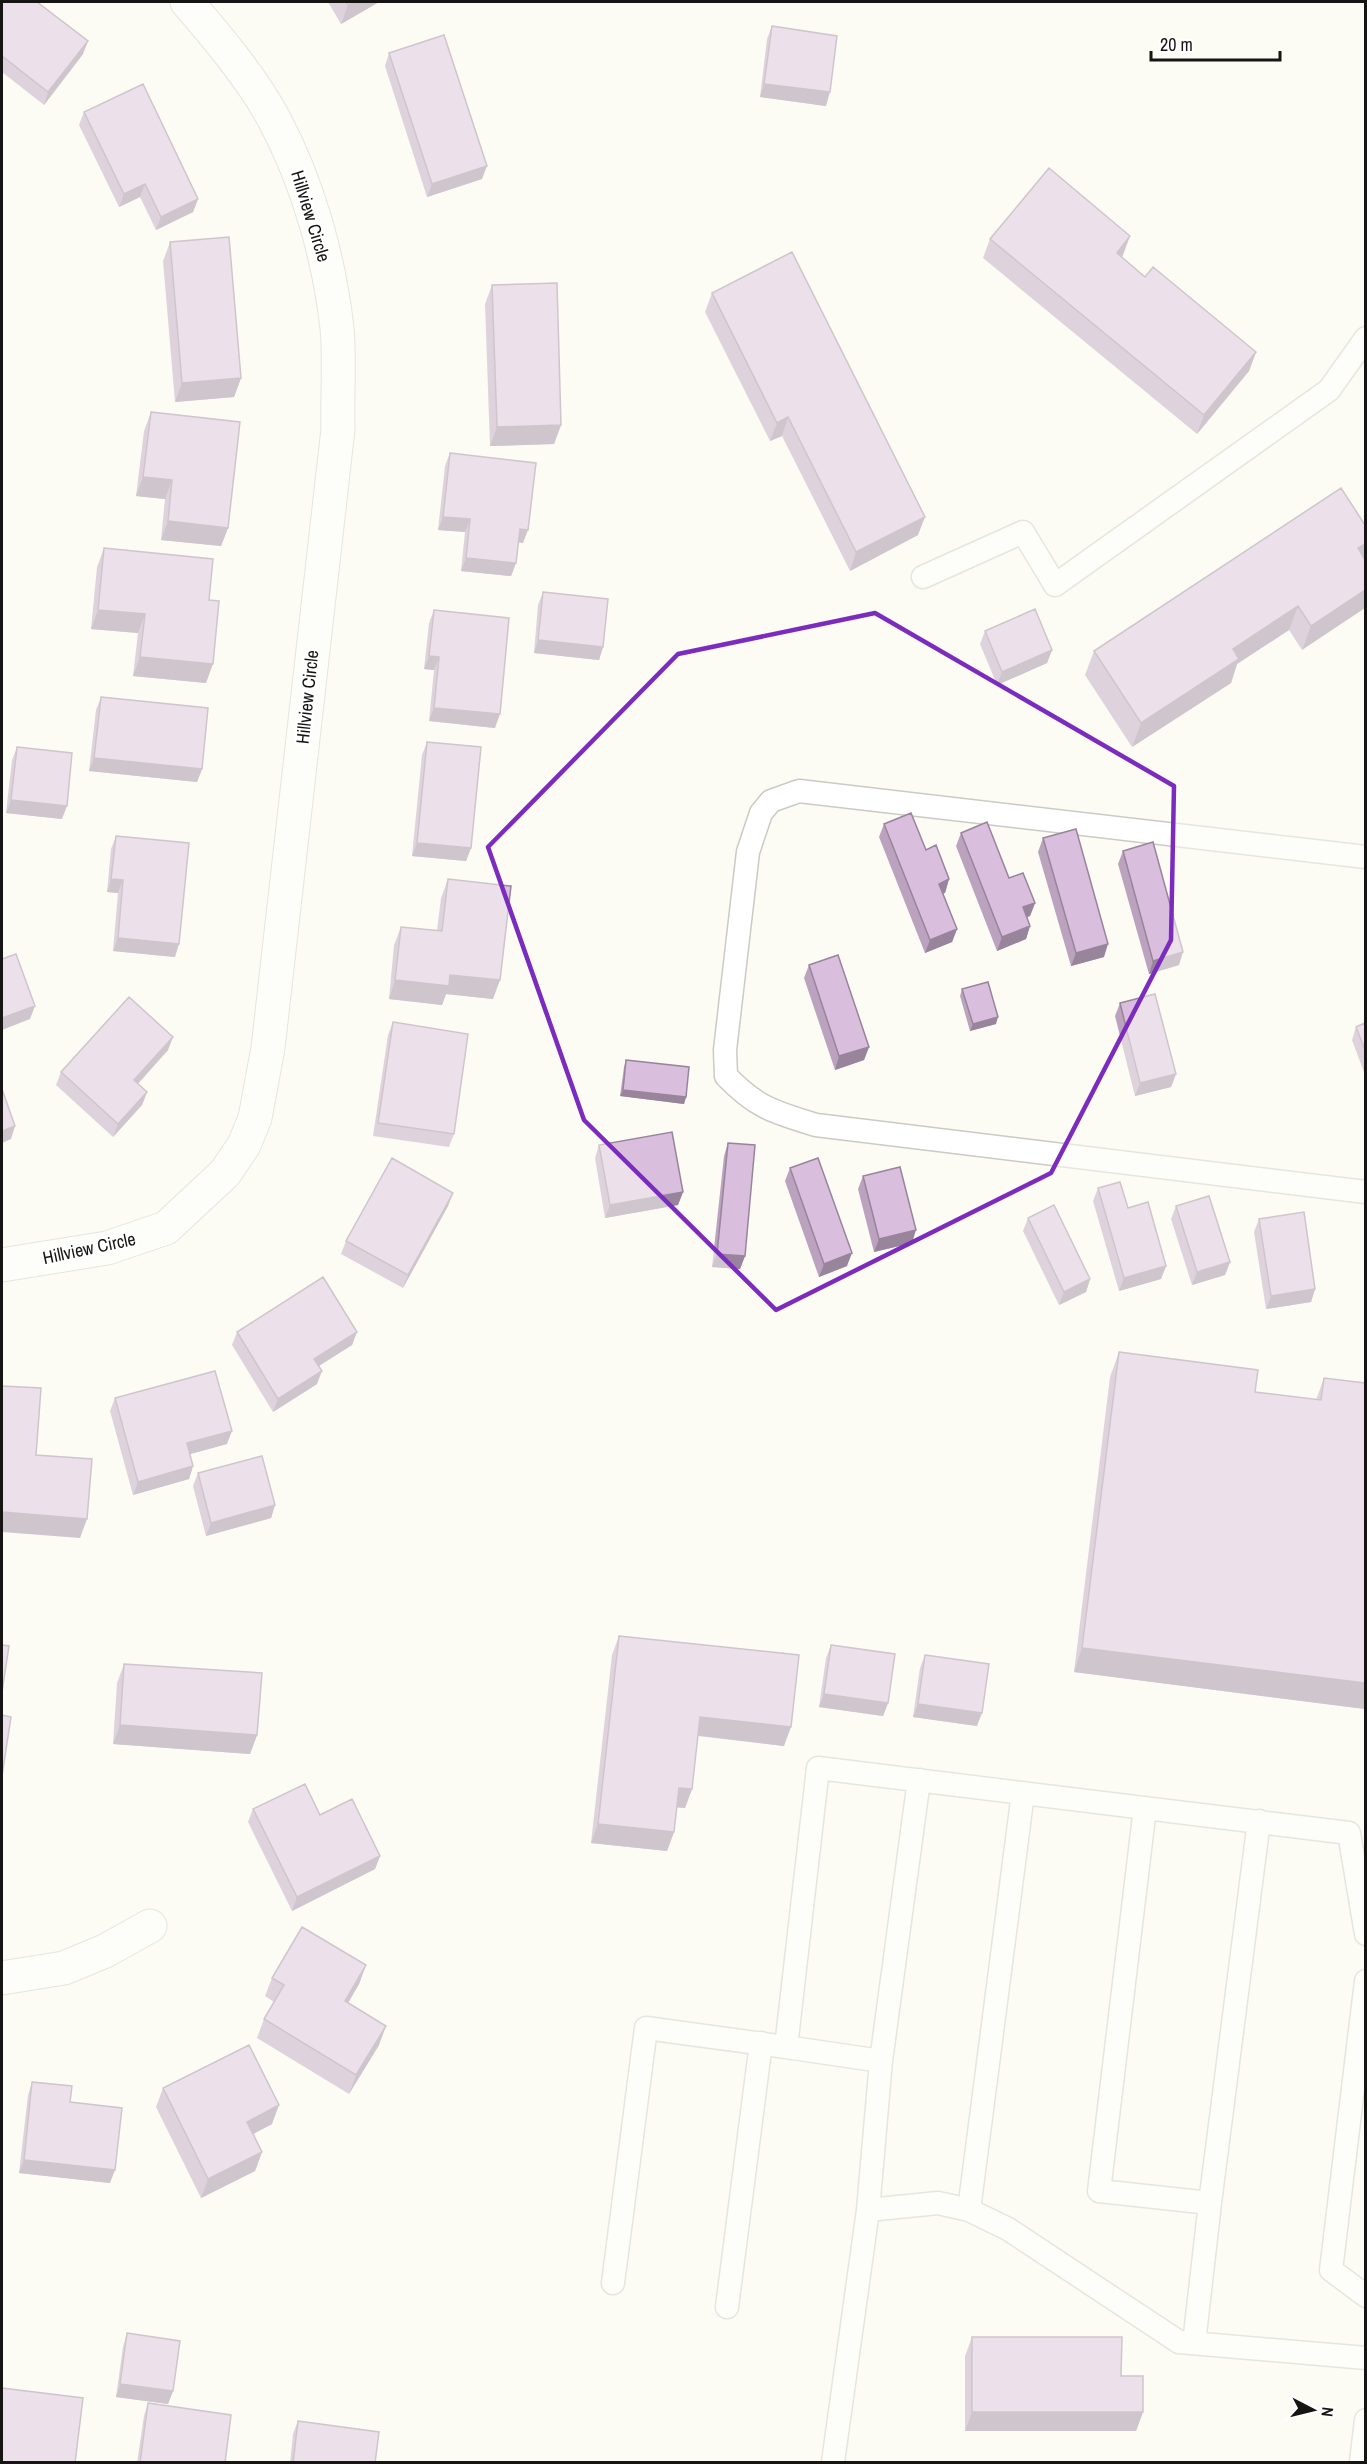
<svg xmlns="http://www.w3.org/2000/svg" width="1367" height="2464" font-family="'Archivo Narrow',sans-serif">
<rect width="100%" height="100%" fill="#fcfbf4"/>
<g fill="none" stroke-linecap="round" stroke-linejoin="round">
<defs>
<path id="lane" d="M923 577 1023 532 1055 585 1329 390 1366 338
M1366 857 799 791 771 801 761 813 748 852 725 1050 726 1076C757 1108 774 1112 816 1125L1366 1192
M1145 1808 1099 2191 1210 2203 1194 2343
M1366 1981 1331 2270 1366 2296
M786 2047 881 2061 868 2210
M881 2061 919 1780
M1210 2203 1259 1821
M969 2210 1023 1793
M613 2283 646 2028 786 2047 818 1768 1349 1833 1366 1934
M727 2307 761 2043
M833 2462 868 2210 938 2203 969 2210 1008 2229 1179 2342 1366 2358
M1361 2462 1366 2420"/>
<path id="street" d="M2 1265 107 1248 166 1228 225 1173 244 1145 255 1118 268 1048 338 429C337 396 340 361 337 328 329 257 308 183 274 119 251 77 218 38 187 2
M2 1978 64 1968 105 1951 150 1926"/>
</defs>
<use href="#lane" stroke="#cccac4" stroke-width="25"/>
<use href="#street" stroke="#cccac4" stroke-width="35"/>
<use href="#lane" stroke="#fff" stroke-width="22"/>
<use href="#street" stroke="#fff" stroke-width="33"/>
</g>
<path fill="#bba3bf" d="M2 2 83 54 44 105 2 72Z
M328 2H379L341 24Z
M772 26 826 106 760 97 767 39Z
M389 53 482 179 427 197 385 66Z
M84 112 198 199 193 212 156 230 140 197 119 207 79 125Z
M990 239 1123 255 1122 257 1145 277 1256 352 1249 371 1197 434 983 258Z
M170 242 241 378 234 397 175 402 163 261Z
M492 285 561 425 554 444 490 446 485 304Z
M712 293 918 535 850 571 782 436 770 441 705 312Z
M151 412 228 528 221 546 161 540 165 499 136 496 144 431Z
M450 453 523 543 518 542 516 563 511 576 461 571 465 532 438 530 445 466Z
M1365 525 1302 650 1289 630 1237 664 1231 683 1132 747 1085 675 1094 651Z
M104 548 209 600 206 683 133 676 138 633 91 629 97 567Z
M543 592 603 647 599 660 534 653 538 605Z
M434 610 495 728 429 721 434 670 424 669 429 623Z
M985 631 1052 650 1047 663 997 685 980 644Z
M101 697 202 769 197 782 89 771 96 710Z
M427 742 471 848 466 861 412 856 422 755Z
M17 747 62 819 6 813 12 760Z
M884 824 926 850 949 879 945 893H943L957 929 952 942 925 953 879 837Z
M961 833 1035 903 1030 916 1027 917 1030 926 1026 939 997 951 956 846Z
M116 836 175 957 113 951 118 893 107 892 111 849Z
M1043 838 1104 957 1071 966 1038 852Z
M1123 851 1179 965 1149 974 1118 864Z
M448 879 493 999 446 994 442 1005 389 999 394 945 401 927 437 930 441 898Z
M809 965 869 1047 864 1060 835 1070 804 978Z
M962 989 996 1024 970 1031 960 996Z
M1120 1003 1176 1074 1171 1087 1135 1096 1115 1016Z
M393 1022 454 1134 449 1147 373 1136 388 1035Z
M1365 1023V1075L1352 1040 1356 1027Z
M168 1050 138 1084 147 1092 142 1105 113 1137 56 1085 61 1072Z
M626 1060 686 1097 684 1104 620 1096 624 1067Z
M728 1143 745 1256 740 1269 712 1267 724 1156Z
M599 1145 683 1192 678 1205 605 1218 595 1158Z
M790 1168 847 1266 819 1277 785 1181Z
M863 1176 912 1243 874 1252 858 1189Z
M1098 1188 1166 1266 1161 1279 1119 1291 1093 1201Z
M453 1193 448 1206 403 1288 341 1254 346 1241Z
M1176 1206 1230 1262 1225 1275 1192 1285 1171 1219Z
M1028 1218 1090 1279 1086 1292 1059 1305 1023 1231Z
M1259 1219 1315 1289 1311 1302 1266 1309 1254 1232Z
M237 1332H357L352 1345 319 1366 317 1384 273 1412 232 1345Z
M1119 1352 1255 1392 1316 1400 1324 1378 1365 1383V1709L1074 1672 1110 1377Z
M115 1398 227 1444 190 1454 193 1466 189 1479 133 1495 110 1411Z
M198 1473 275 1505 271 1518 206 1536 193 1486Z
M619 1636 784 1746 698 1736 692 1789 685 1808 677 1807 674 1832 667 1851 591 1843 612 1655Z
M831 1645 888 1703 883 1716 819 1707 826 1658Z
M925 1655 977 1726 913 1717 920 1668Z
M124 1664 257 1735 250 1754 113 1744 117 1683Z
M253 1809 320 1815 380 1856 375 1869 292 1911 248 1822Z
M366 1965 359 1984 348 2003 379 2045 349 2094 257 2038 264 2019 274 2002 265 1996 272 1978Z
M32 2082 70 2102 110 2183 19 2173 28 2095Z
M163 2088 272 2124 253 2134 262 2152 255 2171 201 2198 156 2107Z
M127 2333 173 2391 168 2404 116 2397 123 2347Z
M972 2337 1121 2376 1143 2412 1136 2431H965V2356Z
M148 2403 225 2463H137L144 2416Z
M298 2421 375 2463H290L293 2434Z"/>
<path fill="#98859b" d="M354 2H379L341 24 348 5Z
M88 41 83 54 44 105 48 92Z
M764 84 830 92 826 106 760 97Z
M487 166 482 179 427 197 432 184Z
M145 184 140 197 119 207 124 194Z
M198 199 193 212 156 230 161 217Z
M1130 236 1123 255 1110 272 1117 253Z
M1256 352 1249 371 1197 434 1204 415Z
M241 378 234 397 175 402 182 383Z
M788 417 782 436 770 441 777 423Z
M561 425 554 444 490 446 497 427Z
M143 477 172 480 165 499 136 496Z
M443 517 470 519 465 532 438 530Z
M925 517 918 535 850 571 856 552Z
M168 521 228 528 221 546 161 540Z
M520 529 528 530 523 543 515 542Z
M1365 544V562L1358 548Z
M466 558 516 563 511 576 461 571Z
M1365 590V608L1302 650 1311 626Z
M1298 606 1289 630 1237 664 1231 683 1132 747 1141 723 1233 649Z
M98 610 145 614 138 633 91 629Z
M538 640 603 647 599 660 534 653Z
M1052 650 1047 663 997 685 1002 672Z
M429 656 439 657 434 670 424 669Z
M140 657 213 664 206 683 133 676Z
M434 708 500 714 495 728 429 721Z
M94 758 202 769 197 782 89 771Z
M11 800 67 806 62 819 6 813Z
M417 843 471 848 466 861 412 856Z
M111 879 123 880 118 893 107 892Z
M949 879 945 893 935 897 939 884Z
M1035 903 1030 916 1019 920 1023 907Z
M1030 926 1026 939 997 951 1002 937Z
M957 929 952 942 925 953 930 940Z
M118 938 179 944 175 957 113 951Z
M1108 944 1104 957 1071 966 1076 953Z
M1183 952 1179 965 1149 974 1153 961Z
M450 975 500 980 493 999 446 994 442 1005 389 999 395 980Z
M35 1006 30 1019 2 1030V1018Z
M998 1017 996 1024 970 1031 973 1024Z
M173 1037 168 1050 129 1093 134 1080Z
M869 1047 864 1060 835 1070 839 1056Z
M1176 1074 1171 1087 1135 1096 1140 1083Z
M623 1090 686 1097 684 1104 620 1096Z
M147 1092 142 1105 113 1137 118 1124Z
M15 1126 11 1139 2 1143V1131Z
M683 1192 678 1205 605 1218 610 1205Z
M453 1193 448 1206 403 1288 408 1275Z
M916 1230 912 1243 874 1252 879 1239Z
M852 1253 847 1266 819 1277 824 1264Z
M717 1254 745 1256 740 1269 712 1267Z
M1230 1262 1225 1275 1192 1285 1197 1272Z
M1166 1266 1161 1279 1119 1291 1124 1278Z
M1090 1279 1086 1292 1059 1305 1064 1292Z
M1315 1289 1311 1302 1266 1309 1271 1296Z
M357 1332 352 1345 309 1372 314 1359Z
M322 1371 317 1384 273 1412 278 1399Z
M232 1431 227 1444 183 1456 187 1443Z
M193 1466 189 1479 133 1495 138 1482Z
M275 1505 271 1518 206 1536 211 1523Z
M2 1512 87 1519 80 1538 2 1532Z
M1082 1648 1365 1683V1709L1074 1672Z
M824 1694 888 1703 883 1716 819 1707Z
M918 1704 982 1713 977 1726 913 1717Z
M700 1717 791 1727 784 1746 694 1735Z
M120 1725 257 1735 250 1754 113 1744Z
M679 1788 692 1789 685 1808 672 1807Z
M598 1824 674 1832 667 1851 591 1843Z
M380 1856 375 1869 292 1911 297 1897Z
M366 1965 359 1984 338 2020 345 2001Z
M386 2026 379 2045 349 2094 356 2075Z
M279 2105 272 2124 240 2141 247 2122Z
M262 2152 255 2171 201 2198 208 2179Z
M24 2160 115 2170 110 2183 19 2173Z
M120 2384 173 2391 168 2404 116 2397Z
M972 2412H1143L1136 2431H965Z"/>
<path fill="#d9bede" stroke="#98859b" stroke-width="1.5" d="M2 2H37L88 41 48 92 2 56Z
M346 2H354L348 5Z
M772 26 837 36 830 92 764 84Z
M444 35 487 166 432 184 389 53Z
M143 84 198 199 161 217 145 184 124 194 84 112Z
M1049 168 1130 236 1117 253 1145 277 1153 267 1256 352 1204 415 990 239Z
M229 237 241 378 182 383 170 242Z
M792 252 925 517 856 552 788 417 777 423 712 293Z
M557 283 561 425 497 427 492 285Z
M151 412 240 422 228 528 168 521 172 480 143 477Z
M450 453 536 463 528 530 520 529 516 563 466 558 470 519 443 517Z
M1341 488 1365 525V544L1358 548 1365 560V590L1311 626 1298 606 1233 649 1239 659 1141 723 1094 651Z
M104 548 213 559 209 600 219 601 213 664 140 657 145 614 98 610Z
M543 592 608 599 603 647 538 640Z
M1035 609 1052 650 1002 672 985 631Z
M434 610 509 618 500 714 434 708 439 657 429 656Z
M101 697 208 708 202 769 94 758Z
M427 742 481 747 471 848 417 843Z
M17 747 72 753 67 806 11 800Z
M911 813 926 850 936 845 949 879 939 884 957 929 930 940 884 824Z
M987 822 1009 878 1023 873 1035 903 1023 907 1030 926 1002 937 961 833Z
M1076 829 1108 944 1076 953 1043 838Z
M116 836 189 843 179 944 118 938 123 880 111 879Z
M1153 842 1183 952 1153 961 1123 851Z
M448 879 511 886 500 980 450 975 449 986 395 980 401 927 442 931Z
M16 954 35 1006 2 1018V959Z
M838 955 869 1047 839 1056 809 965Z
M988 982 998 1017 973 1024 962 989Z
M1155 994 1176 1074 1140 1083 1120 1003Z
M129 997 173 1037 134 1080 147 1092 118 1124 61 1072Z
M393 1022 468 1034 454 1134 378 1123Z
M1365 1023V1050L1356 1027Z
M626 1060 689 1067 686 1097 623 1090Z
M2 1089 15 1126 2 1131Z
M672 1132 683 1192 610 1205 599 1145Z
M728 1143 755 1145 745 1256 717 1254Z
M392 1158 453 1193 408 1275 346 1241Z
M818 1158 852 1253 824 1264 790 1168Z
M900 1167 916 1230 879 1239 863 1176Z
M1120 1182 1128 1208 1148 1202 1166 1266 1124 1278 1098 1188Z
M1209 1196 1230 1262 1197 1272 1176 1206Z
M1054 1205 1090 1279 1064 1292 1028 1218Z
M1304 1212 1315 1289 1271 1296 1259 1219Z
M323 1277 357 1332 314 1359 322 1371 278 1399 237 1332Z
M1119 1352 1258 1370 1255 1392 1321 1400 1324 1378 1365 1383V1683L1082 1648Z
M215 1371 232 1431 187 1443 193 1466 138 1482 115 1398Z
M2 1386 41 1388 36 1455 92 1459 87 1519 2 1512Z
M262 1456 275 1505 211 1523 198 1473Z
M619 1636 799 1655 791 1727 700 1717 692 1789 679 1788 674 1832 598 1824Z
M2 1645 9 1646 2 1692Z
M831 1645 895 1654 888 1703 824 1694Z
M925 1655 989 1664 982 1713 918 1704Z
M124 1664 262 1673 257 1735 120 1725Z
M2 1715 11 1717 2 1776Z
M305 1784 320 1815 352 1799 380 1856 297 1897 253 1809Z
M302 1927 366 1965 345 2001 386 2026 356 2075 264 2019 284 1985 272 1978Z
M249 2045 279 2105 247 2122 262 2152 208 2179 163 2088Z
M32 2082 72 2086 70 2102 122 2108 115 2170 24 2160Z
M127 2333 180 2341 173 2391 120 2384Z
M972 2337H1122L1121 2376H1143V2412H972Z
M2 2388 83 2398 75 2463H2Z
M148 2403 231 2415 225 2463H140Z
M298 2421 379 2432 375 2463H293Z"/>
<path d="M0 0H1367V2464H0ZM875 613 1174 786 1171 940 1051 1173 776 1310 584 1120 488 847 678 654Z" fill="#fcfbf4" fill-opacity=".55" fill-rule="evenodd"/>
<path fill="none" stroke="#7b2cbf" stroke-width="4.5" stroke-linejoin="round" d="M875 613 1174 786 1171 940 1051 1173 776 1310 584 1120 488 847 678 654Z"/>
<g text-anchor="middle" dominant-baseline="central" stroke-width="5" stroke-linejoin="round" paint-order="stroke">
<g font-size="18" fill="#161513" stroke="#fff">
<text transform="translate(311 216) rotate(73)">Hillview Circle</text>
<text transform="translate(307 697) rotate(-84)">Hillview Circle</text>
<text transform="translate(89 1248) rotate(-12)">Hillview Circle</text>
</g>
</g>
<rect width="1367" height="2464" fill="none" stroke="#161513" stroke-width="6"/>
<g transform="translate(1313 2410) rotate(97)" stroke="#ffffff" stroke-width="4.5" paint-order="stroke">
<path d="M0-4.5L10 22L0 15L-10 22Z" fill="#161513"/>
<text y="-9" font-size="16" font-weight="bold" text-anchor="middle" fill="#161513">N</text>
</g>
<path d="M1151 51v9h129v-9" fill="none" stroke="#161513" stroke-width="3"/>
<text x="1160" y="51" font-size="18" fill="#161513" stroke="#ffffff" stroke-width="4.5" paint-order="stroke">20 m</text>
</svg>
